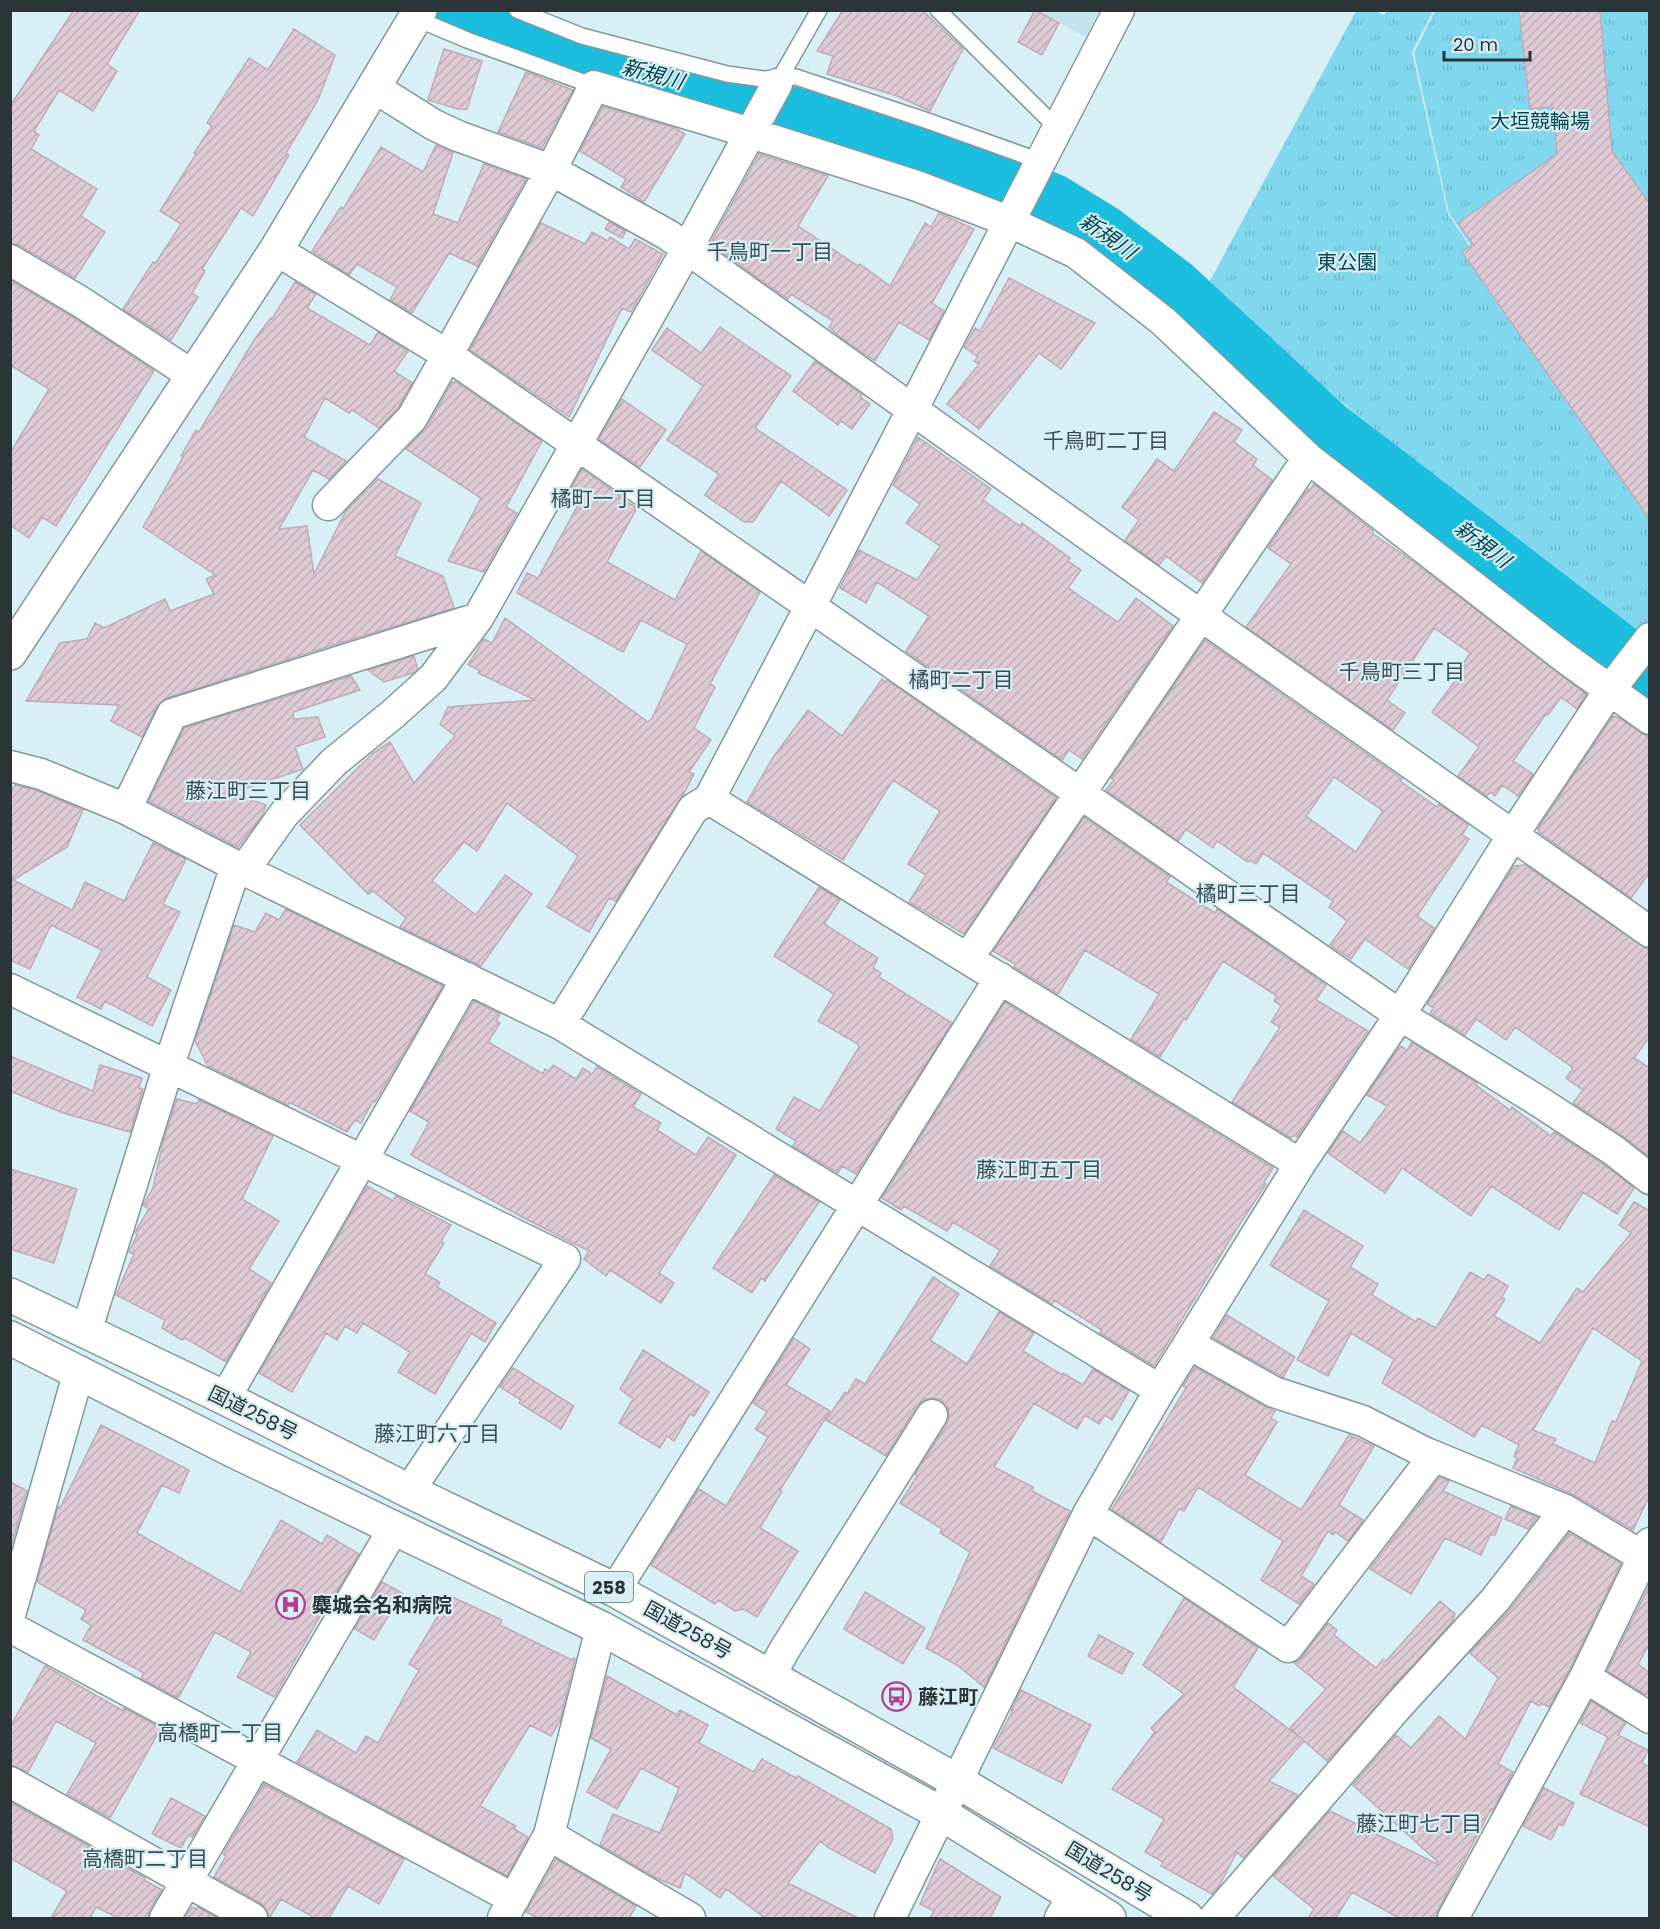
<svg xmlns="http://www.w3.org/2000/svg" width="1660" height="1929" font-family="Poppins,'Noto Sans JP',sans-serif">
<defs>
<pattern id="park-tufts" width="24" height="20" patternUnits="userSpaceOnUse" patternTransform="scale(1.5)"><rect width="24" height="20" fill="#80d7ee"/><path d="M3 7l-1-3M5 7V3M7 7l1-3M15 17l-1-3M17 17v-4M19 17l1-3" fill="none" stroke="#6fb9cd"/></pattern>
<pattern id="building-hatch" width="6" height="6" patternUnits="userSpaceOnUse" patternTransform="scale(1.5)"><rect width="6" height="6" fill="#decad5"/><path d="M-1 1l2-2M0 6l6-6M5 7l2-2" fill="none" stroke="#bfaeb7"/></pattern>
</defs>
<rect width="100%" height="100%" fill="#d8eff6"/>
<path fill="#c3e2eb" d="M1039 11H1099L1085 37Z"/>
<path fill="url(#park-tufts)" d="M1356 11H1376L1384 15 1387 11H1433L1412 52 1448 214 1649 512V646L1553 575 1205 290Z
M1435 11H1649V509L1449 213 1414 53Z"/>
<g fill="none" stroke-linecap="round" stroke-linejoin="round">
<path stroke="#1cbedf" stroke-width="51" d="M454 10 555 48 900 141 968 164 1053 199 1105 231 1175 284 1329 426 1650 672"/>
</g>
<path fill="url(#building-hatch)" stroke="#beabb6" stroke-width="1.5" fill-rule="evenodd" d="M74 10H140L107 64 117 71 93 111 59 90 34 131 39 135 31 149 97 189 81 216 105 232 75 278 19 245 10 243V106Z
M843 10H922L963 49 930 111 897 96 827 74 833 56 817 51Z
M1035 10 1059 23 1042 55 1018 42Z
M1519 10H1600L1612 151 1650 204V520L1462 252 1473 244 1458 223 1557 154 1553 107 1530 109Z
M294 29 335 55 318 100 286 153 289 155 253 216 241 208 202 269 205 271 192 293 198 297 171 340 123 309 153 262 155 264 181 224 160 211 196 154 194 153 212 126 207 123 249 58 268 70Z
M444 49 482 61 467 109H458L428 100Z
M526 72 573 90 542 148 498 132Z
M603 107 675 128 685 134 644 202 621 187 626 179 580 151Z
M436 145 453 153 433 214 458 223 484 164 526 179 477 266 449 253 412 313 390 300 397 287 357 264 349 275 312 251 341 207 343 209 381 147 423 172Z
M759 154 828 176 798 226 858 266 860 264 890 286 925 223 931 227 939 213 974 229 932 303 944 311 929 340 899 322 875 361 836 334 829 327 833 321 791 294 788 299 710 244Z
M609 222 626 231 622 238 605 229Z
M541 223 585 244 592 232 608 241 610 237 629 249 635 239 663 254 631 312 622 308 569 417 470 350Z
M1009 278 1095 323 1061 369 1039 353 979 429 947 404 979 364 974 361 978 357 964 347 975 328 980 331Z
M10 280 79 321 154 371 56 526 42 517 29 538 10 525V453L49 389 10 365Z
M295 282 316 294 307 308 370 345 378 332 408 351 394 371 412 383 398 408 379 428 352 410 349 413 325 398 304 437 346 461 329 479 313 470 279 529 307 526 314 574 346 511 378 479 421 503 395 556 443 576 454 608 334 645 332 643 333 645 167 698 157 706 142 737 111 721 119 705 26 701 60 643 87 639 95 623 104 628 165 599 170 611 214 594 206 579 215 575 143 527 183 457 181 456 196 430 199 432 254 340 271 318 272 319Z
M720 327 791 376 755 428 847 490 829 516 781 481 753 522H744L705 495 719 474 667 440 703 386 652 350 667 328 701 353Z
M815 361 862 395 860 397 870 404 852 429 841 421 838 425 793 391Z
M455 381 542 441 506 507 517 513 484 572 448 561 481 498 406 449 427 427 452 382 454 383Z
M622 399 666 430 640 467 599 439Z
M1214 412 1242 430 1234 442 1257 459 1253 465 1272 480 1202 583 1166 556 1159 565 1125 540 1139 520 1122 507 1157 459 1174 471Z
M918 437 991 489 983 500 1020 526 1022 523 1070 558 1068 561 1081 570 1068 588 1118 622 1136 598 1173 626 1082 759 1069 750 1062 760 906 651 929 616 877 582 866 603 840 588 859 550 917 580 940 546 906 523 920 504 893 485Z
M582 469 620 496 619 497 637 508 607 562 675 600 701 551 760 592 710 684 715 687 694 728 711 740 689 772 694 774 683 795 616 901 609 898 589 932 547 907 578 856 507 803 477 851 464 842 432 881 476 915 505 875 532 894 481 966 400 927 406 918 373 891 368 894 300 825 373 753 390 742 414 783 455 736 440 724 448 707 535 700 478 673 479 670 468 665 484 639 492 643 505 618 648 722 652 718 687 644 641 620 623 652 517 593 527 573 538 578 578 505 566 498Z
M1314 484 1373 531 1372 533 1411 560 1586 694 1577 709 1561 697 1548 715 1546 714 1513 761 1533 774 1518 796 1502 785 1495 796 1490 792 1487 796 1458 776 1479 747 1432 712 1466 666 1463 664 1470 653 1434 628 1387 700 1405 713 1393 730 1246 627 1291 564 1268 548 1308 489 1309 491Z
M1205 640 1402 779 1400 781 1437 807 1439 804 1468 825 1462 835 1469 839 1417 916 1434 928 1408 969 1365 939 1351 959 1330 945 1347 921 1329 907 1333 901 1263 853 1256 864 1250 860 1248 862 1217 841 1213 848 1186 829 1178 841 1106 790 1114 780 1111 778ZM1334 777 1383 811 1356 852 1306 816Z
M414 656 418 669 413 673 384 682 368 670Z
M351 676 360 690 293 712 294 719 318 717 325 737 295 747 303 769 232 793 266 805 262 816 238 847 149 801 184 728Z
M882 679 886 682 887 680 1056 798 964 934 909 902 926 875 908 864 940 811 893 780 843 860 747 802 772 759 808 710 842 736Z
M1613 716 1619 718 1650 738V872L1631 898 1539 832 1538 828Z
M15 785 36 790 83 810 67 847 13 880 72 910 85 882 124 901 153 843 186 859 163 904 180 912 147 977 171 990 152 1026 105 1001 101 1009 77 997 102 950 51 925 30 969 10 960V794Z
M1084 817 1170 877 1166 882 1215 913 1217 909 1326 985 1316 1000 1368 1031 1297 1137 1294 1135 1291 1138 1232 1102 1280 1027 1271 1022 1281 1006 1274 1001 1277 996 1223 961 1186 1020 1184 1018 1160 1057 1131 1039 1159 994 1085 950 1058 994 1014 967 1015 964 993 951Z
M1525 865 1650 951V1036L1634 1058 1650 1068V1157L1623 1136 1573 1103 1583 1090 1566 1078 1573 1068 1515 1027 1506 1040 1476 1019 1465 1035 1430 1013 1434 1008 1427 1004 1514 866Z
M819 887 840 900 824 924 878 958 873 968 881 973 879 977 952 1023 856 1174 842 1166 838 1173 793 1146 796 1141 776 1129 794 1097 820 1111 859 1047 858 1044 818 1021 834 994 774 956Z
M286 909 443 986 375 1102 373 1101 361 1123 355 1120 347 1132 293 1104 289 1103 288 1105 208 1066 195 1041 234 925 255 932 266 913 279 920Z
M474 1001 500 1014 496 1021 500 1023 488 1042 543 1074 545 1069 549 1071 553 1065 576 1079 583 1068 592 1074 597 1067 641 1094 633 1107 661 1123 657 1130 696 1155 708 1137 736 1155 659 1273 674 1283 661 1303 615 1273 610 1270 606 1276 584 1259 589 1251 522 1217 411 1155 429 1122 410 1111Z
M1005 1002 1273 1168 1264 1182 1266 1184 1234 1233 1154 1366 1100 1333 1102 1330 1054 1300 1052 1304 990 1266 1000 1250 953 1222 947 1231 904 1206 901 1210 882 1198Z
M1412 1042 1477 1083 1476 1085 1510 1110 1512 1107 1551 1136 1554 1132 1603 1164 1634 1188 1617 1214 1583 1192 1559 1230 1491 1186 1471 1216 1402 1168 1385 1193 1328 1153 1343 1131 1360 1143 1387 1106 1367 1095 1397 1050 1401 1046 1407 1050Z
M10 1056 93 1091 100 1065 142 1078 139 1088 143 1089 130 1132 63 1113 10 1091Z
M177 1099 197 1104 199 1100 273 1136 242 1199 279 1221 249 1269 271 1283 226 1362 185 1338 182 1340 162 1328 165 1320 116 1295 134 1254 129 1252 137 1235 135 1232 149 1209 143 1205 153 1188 163 1142Z
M10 1169 77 1189 54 1263 10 1249Z
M774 1175 819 1202 765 1281 761 1278 752 1293 713 1268Z
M367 1186 393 1201 396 1196 451 1225 441 1241 444 1243 425 1274 440 1282 437 1287 496 1323 485 1342 471 1333 435 1394 398 1372 410 1352 363 1323 357 1333 345 1326 337 1340 326 1333 292 1392 259 1373Z
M1634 1202 1650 1211V1495L1633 1530 1574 1495 1513 1468 1517 1458 1514 1456 1519 1445 1482 1425 1474 1437 1382 1383 1394 1359 1351 1333 1328 1376 1297 1360 1329 1301 1270 1265 1304 1210 1363 1246 1350 1267 1378 1284 1372 1295 1416 1322 1418 1318 1436 1328 1470 1272 1484 1280 1488 1274 1508 1286 1502 1297 1505 1299 1494 1316 1540 1343 1577 1288 1583 1292 1631 1233 1619 1225ZM1593 1328 1642 1361 1616 1422 1612 1421 1595 1463 1553 1444 1556 1439 1533 1430Z
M933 1277 959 1294 930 1340 967 1364 999 1312 1034 1333 1023 1351 1062 1375 1063 1373 1083 1385 1093 1369 1129 1391 1112 1420 1105 1415 1099 1424 1085 1415 1077 1429 1034 1403 994 1467 1033 1487 1032 1491 1070 1511 984 1687 957 1665 926 1648 970 1552 940 1533 942 1529 900 1503 917 1476 915 1474 947 1424 949 1415 947 1406 941 1400 933 1398 923 1400 917 1406 886 1456 826 1420 845 1392 847 1394 856 1379 865 1384Z
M1227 1315 1295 1357 1283 1377 1213 1338Z
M794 1338 810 1349 786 1385 830 1411 780 1490 782 1491 760 1528 798 1551 757 1617 744 1609 735 1611 718 1600 715 1604 651 1565 699 1489 726 1506 768 1437 755 1429 767 1412 753 1403Z
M643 1350 709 1392 694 1416 690 1414 674 1441 667 1436 660 1448 619 1423 633 1399 620 1389Z
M1195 1367 1266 1407 1275 1411 1271 1418 1277 1422 1245 1475 1301 1510 1349 1435 1374 1446 1339 1505 1363 1520 1348 1541 1335 1532 1333 1535 1328 1531 1301 1576 1314 1584 1299 1604 1261 1580 1283 1541 1198 1487 1184 1511 1179 1509 1161 1542 1112 1509 1186 1388 1183 1386Z
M513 1368 574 1406 561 1429 519 1403 521 1400 500 1387Z
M101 1425 189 1470 179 1493 162 1485 137 1533 240 1592 281 1520 322 1544 327 1535 359 1554 325 1612 323 1611 274 1697 237 1677 251 1652 215 1632 178 1698 141 1678 144 1673 83 1640 91 1625 81 1619 86 1610 37 1582 58 1507 60 1508Z
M1440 1477 1449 1481 1443 1491 1502 1518 1495 1535H1490L1481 1555 1445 1538 1411 1594 1370 1569Z
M10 1482 27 1491 10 1550Z
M1511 1506 1537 1517 1528 1529 1505 1519Z
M1569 1533 1621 1563 1570 1669 1549 1707 1541 1703 1539 1706 1531 1701 1498 1764 1513 1772 1493 1810 1491 1809 1438 1910 1436 1918H1399L1352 1892 1336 1918H1308L1314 1909 1273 1876 1330 1811 1439 1865 1440 1864 1353 1785 1396 1735 1411 1748 1439 1716 1465 1739 1498 1678 1470 1653 1509 1611Z
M382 1582 402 1593 374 1640 355 1629Z
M1650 1584V1643L1638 1664 1650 1673V1691L1646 1695 1607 1671Z
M865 1592 925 1628 903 1664 844 1629Z
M450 1596 502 1620 500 1625 572 1660 574 1658 575 1659 560 1721 551 1736 530 1725 480 1806 516 1826 514 1829 528 1837 507 1876 297 1762 317 1730 356 1753 366 1736 378 1743 419 1670 409 1664Z
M1184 1598 1258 1648 1233 1687 1301 1738 1290 1728 1326 1689 1294 1663 1302 1657 1328 1623 1337 1630 1334 1635 1376 1668 1383 1659 1386 1661 1440 1601 1455 1614 1452 1622 1327 1761 1304 1741 1269 1781 1298 1795 1246 1855 1243 1858 1237 1852 1219 1886 1212 1894 1161 1866 1163 1862 1145 1852 1164 1819 1112 1789 1155 1732 1151 1728 1184 1694 1143 1665Z
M1099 1635 1133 1653 1122 1674 1088 1656Z
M45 1666 123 1711 124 1708 161 1728 110 1818 67 1794 96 1743 56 1721 28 1772 10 1765V1727Z
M607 1676 677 1715 680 1710 708 1725 699 1743 754 1772 762 1759 796 1778 798 1776 891 1829 893 1839 875 1873 827 1847 820 1841 788 1883 858 1918H765L726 1889 720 1898 685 1873 680 1888 656 1878 600 1845 613 1814 660 1833 679 1788 641 1768 617 1809 587 1792 611 1749 591 1738Z
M1021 1690 1091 1725 1062 1783 993 1748 1013 1710H1011Z
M1591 1701 1626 1723 1618 1735 1648 1750 1642 1763 1650 1767V1827L1580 1794 1608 1737 1580 1723Z
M264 1784 404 1859 379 1904 348 1886 329 1918H315L281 1899 269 1918 267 1910 261 1903 214 1877 226 1856 223 1854Z
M1544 1788 1574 1803 1563 1826 1559 1824 1551 1840 1523 1826Z
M171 1798 205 1816 192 1837 188 1835 181 1848 152 1834Z
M10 1802 145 1878 144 1880 162 1890 150 1909 148 1918H118L96 1907 90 1918H51L67 1891 10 1858Z
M556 1859 636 1906 629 1918H538L526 1912Z
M940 1859 1001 1897 990 1918H930L934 1911 920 1904Z
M192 1907 196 1909 198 1907 218 1918H185Z"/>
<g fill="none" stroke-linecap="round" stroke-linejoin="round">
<defs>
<path id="lane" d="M517 10 582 36 727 74 764 79 780 78 779 80
M819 10 780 78 796 77 928 121 1040 161
M938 10 1046 117 1059 125
M415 18 467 40 594 86"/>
<path id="street" d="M375 88 434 125 458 136 551 170 668 235 1200 615 1650 932
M276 250 449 356 1400 1015 1543 1104 1613 1150 1650 1179
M10 260 81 302 192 375
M328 505 412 418 551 170 594 86 751 133 917 186 1008 221 1076 253 1163 321 1308 458 1564 657 1650 719
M10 766 41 774 126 809 236 866 560 1024 1160 1390
M709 799 1300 1164
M126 809 172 714 478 618
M244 870 284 814 334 762 393 714 433 678 478 618 687 249 777 84
M968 958 1308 458
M10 989 565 1259 409 1491
M560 1024 693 809 709 799C848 537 982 273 1119 10
M86 1332 169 1065 236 866
M1189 1344 1274 1392 1363 1421 1426 1453 1565 1510 1642 1556
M225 1398 467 978
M1088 1514 1288 1647 1434 1456
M615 1590 1000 978
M10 1615 79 1371
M10 1627 514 1899
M770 1676 785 1649 932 1415
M1585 1677 1650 1718
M10 1782 252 1918
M549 1835 690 1918
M165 1918 394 1528
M503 1918 549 1835 601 1628
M890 1918 1088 1514 1160 1390 1300 1164 1400 1015 1513 835 1609 691 1650 638
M1060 1918 1073 1896
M1214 1918 1399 1705 1495 1600 1565 1510
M1453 1918 1585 1677 1650 1543"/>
<path id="secondary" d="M10 653 276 250 420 10"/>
<path id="highway" d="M10 1295 225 1398 409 1491 615 1590 957 1781 1187 1918
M10 1338 232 1450 601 1628 942 1814 1109 1918"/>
</defs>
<use href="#lane" stroke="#82989e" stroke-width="18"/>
<use href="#street" stroke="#82989e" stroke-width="33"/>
<use href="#secondary" stroke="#82989e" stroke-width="36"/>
<use href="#highway" stroke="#82989e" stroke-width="36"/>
<use href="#lane" stroke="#fff" stroke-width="15"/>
<use href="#street" stroke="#fff" stroke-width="30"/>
<use href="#secondary" stroke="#fff" stroke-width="33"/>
<use href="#highway" stroke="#fff" stroke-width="33"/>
</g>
<defs>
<symbol id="hospital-ring" viewBox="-11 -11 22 22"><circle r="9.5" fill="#d8eff6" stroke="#b63c8e" stroke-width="1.5"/><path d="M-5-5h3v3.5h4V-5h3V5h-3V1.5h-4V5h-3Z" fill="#b63c8e"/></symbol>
<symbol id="bus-ring" viewBox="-11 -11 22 22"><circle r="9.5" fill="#d8eff6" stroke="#b63c8e" stroke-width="1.5"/><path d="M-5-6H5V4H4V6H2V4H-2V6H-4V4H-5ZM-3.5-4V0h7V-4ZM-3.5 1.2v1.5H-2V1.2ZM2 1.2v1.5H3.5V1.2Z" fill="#b63c8e"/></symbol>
</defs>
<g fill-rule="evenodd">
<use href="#hospital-ring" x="274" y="1588" width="33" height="33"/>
<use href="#bus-ring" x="880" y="1680" width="33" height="33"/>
</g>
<g text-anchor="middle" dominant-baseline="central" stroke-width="4.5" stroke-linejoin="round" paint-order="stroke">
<rect fill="#d8eff6" stroke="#5f6c70" stroke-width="1.5" x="585" y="1572" width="48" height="30" rx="4.5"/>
<g font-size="18" font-weight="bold" fill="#2b3436">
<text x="609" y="1587">258</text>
</g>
<g font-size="20" fill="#054754" stroke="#d8eff6">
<text x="1540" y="121">大垣競輪場</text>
<text x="1347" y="262">東公園</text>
</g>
<g font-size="20" fill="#2b3436" stroke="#d8eff6">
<text transform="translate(253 1413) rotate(26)">国道258号</text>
<text transform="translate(688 1630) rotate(29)">国道258号</text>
<text transform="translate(1109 1872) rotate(31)">国道258号</text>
</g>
<g font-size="20" font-weight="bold" fill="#2b3436" stroke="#d8eff6" text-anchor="start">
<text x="312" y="1605">麋城会名和病院</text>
<text x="918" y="1697">藤江町</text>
</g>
<g font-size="21" font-style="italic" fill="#024552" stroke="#d8eff6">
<text transform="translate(653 74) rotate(15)">新規川</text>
<text transform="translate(1108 236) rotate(35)">新規川</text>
<text transform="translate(1483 544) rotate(37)">新規川</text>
</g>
<g font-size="21" fill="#3a4e53" stroke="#d8eff6">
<text x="770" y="251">千鳥町一丁目</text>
<text x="1106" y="440">千鳥町二丁目</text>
<text x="603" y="498">橘町一丁目</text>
<text x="1402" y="671">千鳥町三丁目</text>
<text x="961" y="679">橘町二丁目</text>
<text x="248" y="790">藤江町三丁目</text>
<text x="1248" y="893">橘町三丁目</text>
<text x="1039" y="1169">藤江町五丁目</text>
<text x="437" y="1433">藤江町六丁目</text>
<text x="220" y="1732">高橋町一丁目</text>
<text x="1419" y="1823">藤江町七丁目</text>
<text x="145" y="1858">高橋町二丁目</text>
</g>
</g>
<rect width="1660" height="1929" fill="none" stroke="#2b3436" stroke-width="24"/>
<path d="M1444 51v9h86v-9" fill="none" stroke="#2b3436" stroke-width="3"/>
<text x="1453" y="51" font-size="18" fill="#2b3436" stroke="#d8eff6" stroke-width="4.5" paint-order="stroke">20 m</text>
</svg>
